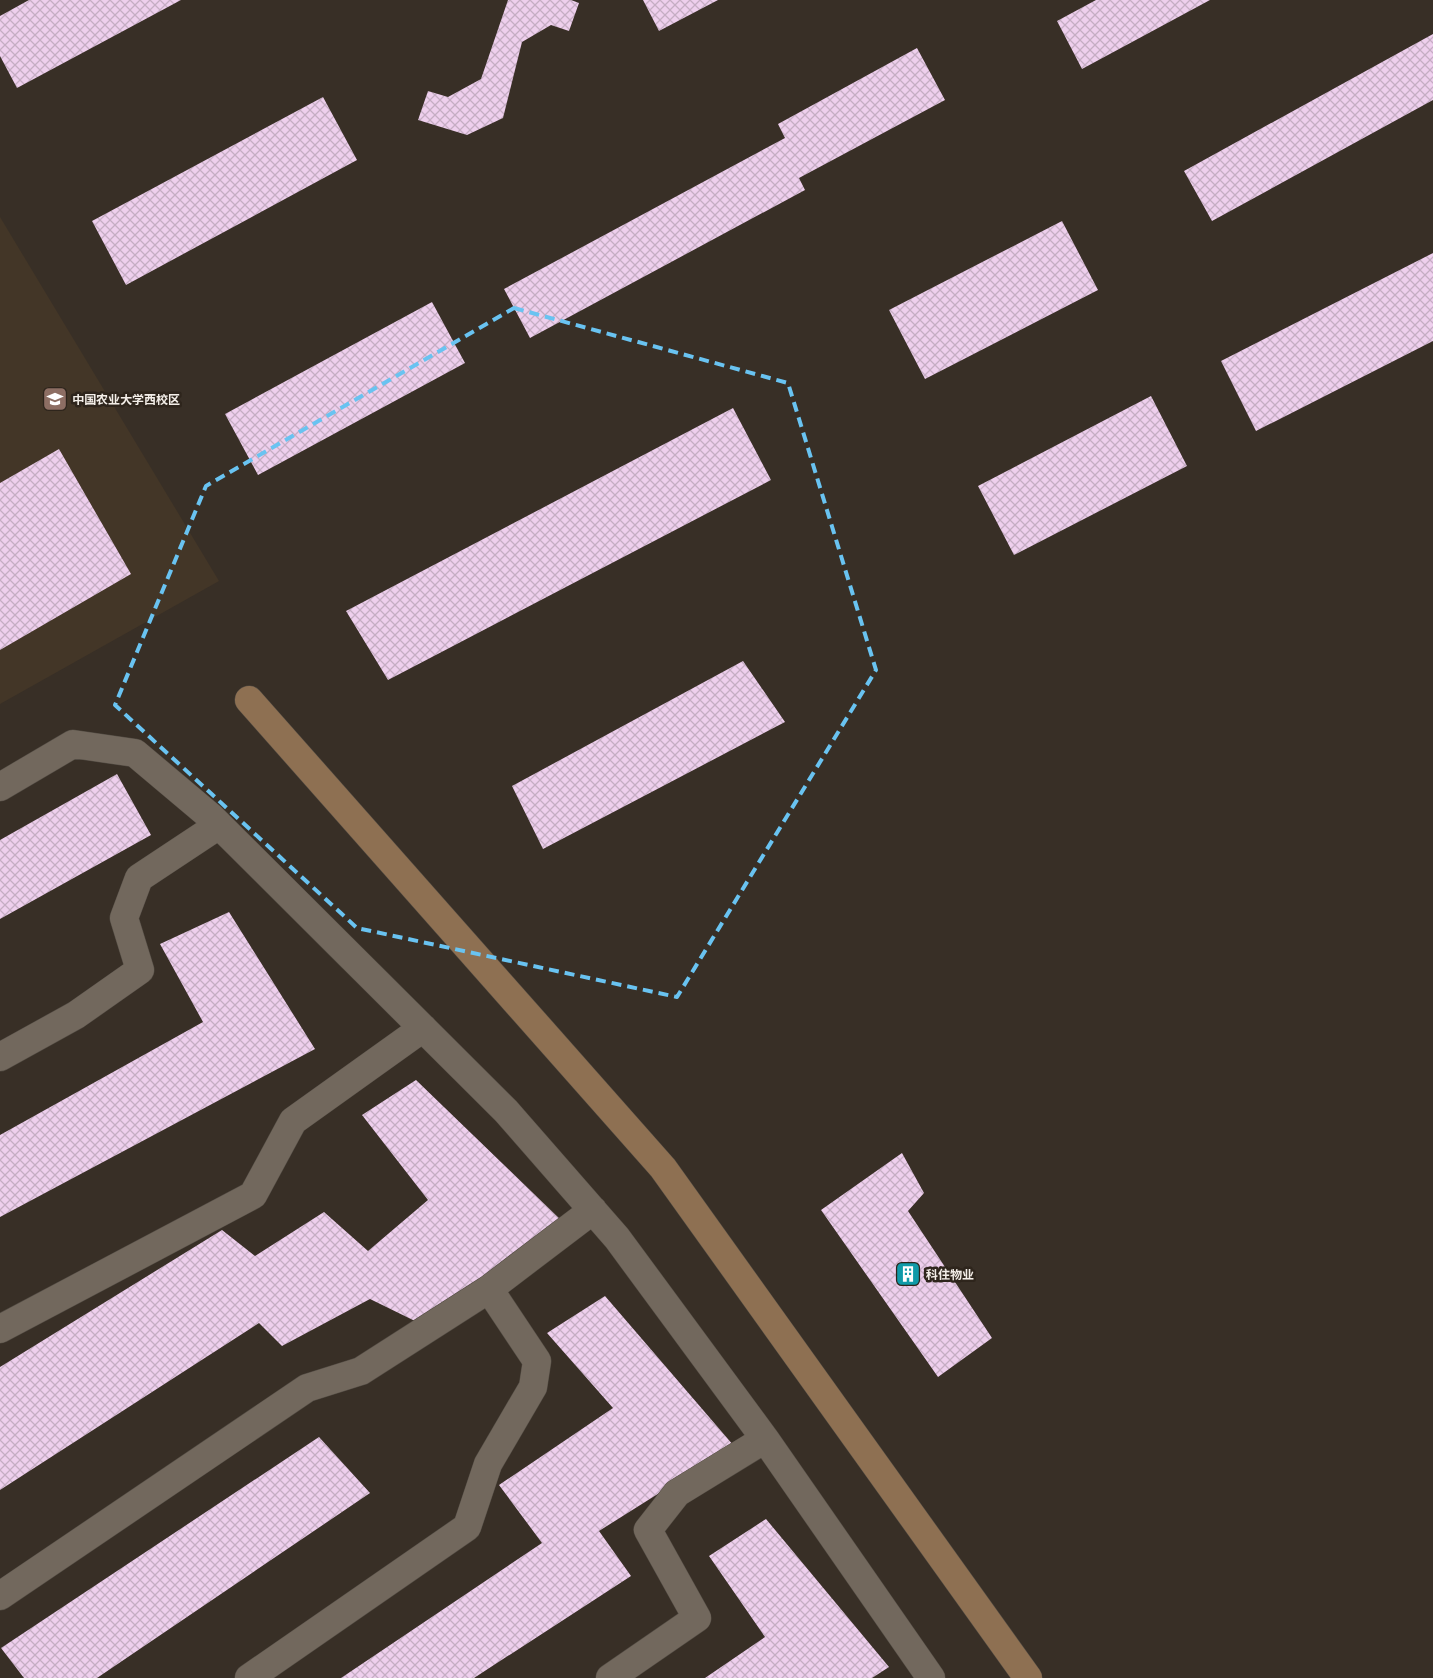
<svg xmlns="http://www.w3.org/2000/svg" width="1433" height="1678" font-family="'Golos Text','Noto Sans SC',sans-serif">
<defs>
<pattern id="building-cross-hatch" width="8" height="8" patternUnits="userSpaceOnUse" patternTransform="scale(1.25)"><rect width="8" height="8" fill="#eecfed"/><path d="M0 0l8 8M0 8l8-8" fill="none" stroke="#c5adc3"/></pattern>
</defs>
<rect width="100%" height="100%" fill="#382f26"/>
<path fill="#433627" d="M0 217 219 581 0 704Z"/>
<path fill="url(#building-cross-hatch)" d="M29 0H181L17 88 0 56V16Z
M508 0H571L579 3 569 31 551 25 522 42 503 118 467 135 418 120 428 91 448 97 481 79Z
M643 0H718L659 31Z
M1096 0H1210L1082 69 1057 21Z
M1433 34V100L1212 221 1184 171Z
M917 48 945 100 799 178 805 190 530 338 504 289 785 138 778 124Z
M323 97 357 160 126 285 92 221Z
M1062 221 1098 290 925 379 889 310Z
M1433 253V341L1256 431 1221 361Z
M432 302 465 363 258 475 225 414Z
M1151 396 1187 466 1014 555 978 486Z
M733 408 771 480 388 680 346 611Z
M59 449 131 574 0 650V483Z
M743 661 785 722 543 849 512 786Z
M117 774 151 835 0 919V840Z
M229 912 315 1049 0 1217V1135L203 1022 160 944Z
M416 1080 563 1222 417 1322 370 1299 282 1346 259 1323 0 1490V1367L222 1230 255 1256 324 1212 368 1251 428 1200 362 1115Z
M902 1153 924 1193 908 1211 992 1338 938 1377 821 1210Z
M605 1296 734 1446 599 1531 631 1576 474 1678H341L542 1543 499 1485 613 1408 547 1333Z
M319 1437 370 1493 97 1678H24L1 1648Z
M766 1519 889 1667 872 1678H705L765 1637 709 1556Z"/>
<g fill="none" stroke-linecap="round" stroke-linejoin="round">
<defs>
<path id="street" d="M0 787 73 744 135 753 211 817 506 1111 617 1238 765 1439 931 1678
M0 1057 76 1015 140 970 124 918 139 878 219 825
M0 1329 253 1195 293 1121 423 1028
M0 1596 307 1388 361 1371 489 1289
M249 1678 467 1527 488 1464 533 1387 537 1361 489 1289 593 1210
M610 1678 697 1618 648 1530 677 1493 765 1439"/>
<path id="secondary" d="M249 700 663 1168 1028 1678"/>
</defs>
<use href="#street" stroke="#524b43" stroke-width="29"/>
<use href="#secondary" stroke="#524b43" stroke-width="29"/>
<use href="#street" stroke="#72685d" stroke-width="28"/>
<use href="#secondary" stroke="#8e7052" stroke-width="28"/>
</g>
<path fill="none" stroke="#69c3f1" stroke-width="4" stroke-dasharray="10 6" stroke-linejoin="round" d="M514 308 788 383 876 670 677 997 357 928 115 705 206 486Z"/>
<defs>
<symbol id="university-square" viewBox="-11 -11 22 22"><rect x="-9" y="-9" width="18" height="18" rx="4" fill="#8d6e63" stroke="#2e251c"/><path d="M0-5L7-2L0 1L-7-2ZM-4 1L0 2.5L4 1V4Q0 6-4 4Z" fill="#fff"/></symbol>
<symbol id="building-square" viewBox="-11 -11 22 22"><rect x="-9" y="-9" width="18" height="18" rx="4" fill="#0f9aa8" stroke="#2e251c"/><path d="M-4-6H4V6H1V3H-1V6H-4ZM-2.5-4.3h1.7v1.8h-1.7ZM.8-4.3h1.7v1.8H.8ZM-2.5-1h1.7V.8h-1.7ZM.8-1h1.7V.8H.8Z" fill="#fff"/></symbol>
</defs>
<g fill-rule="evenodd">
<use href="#university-square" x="41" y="385" width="28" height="28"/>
<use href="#building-square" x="894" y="1260" width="28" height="28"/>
</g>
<g text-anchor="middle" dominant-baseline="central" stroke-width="5" stroke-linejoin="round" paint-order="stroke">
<g font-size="12" font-weight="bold" fill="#f3eee8" stroke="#2e251c" text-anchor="start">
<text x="72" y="399">中国农业大学西校区</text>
<text x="926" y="1274">科住物业</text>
</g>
</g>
</svg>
